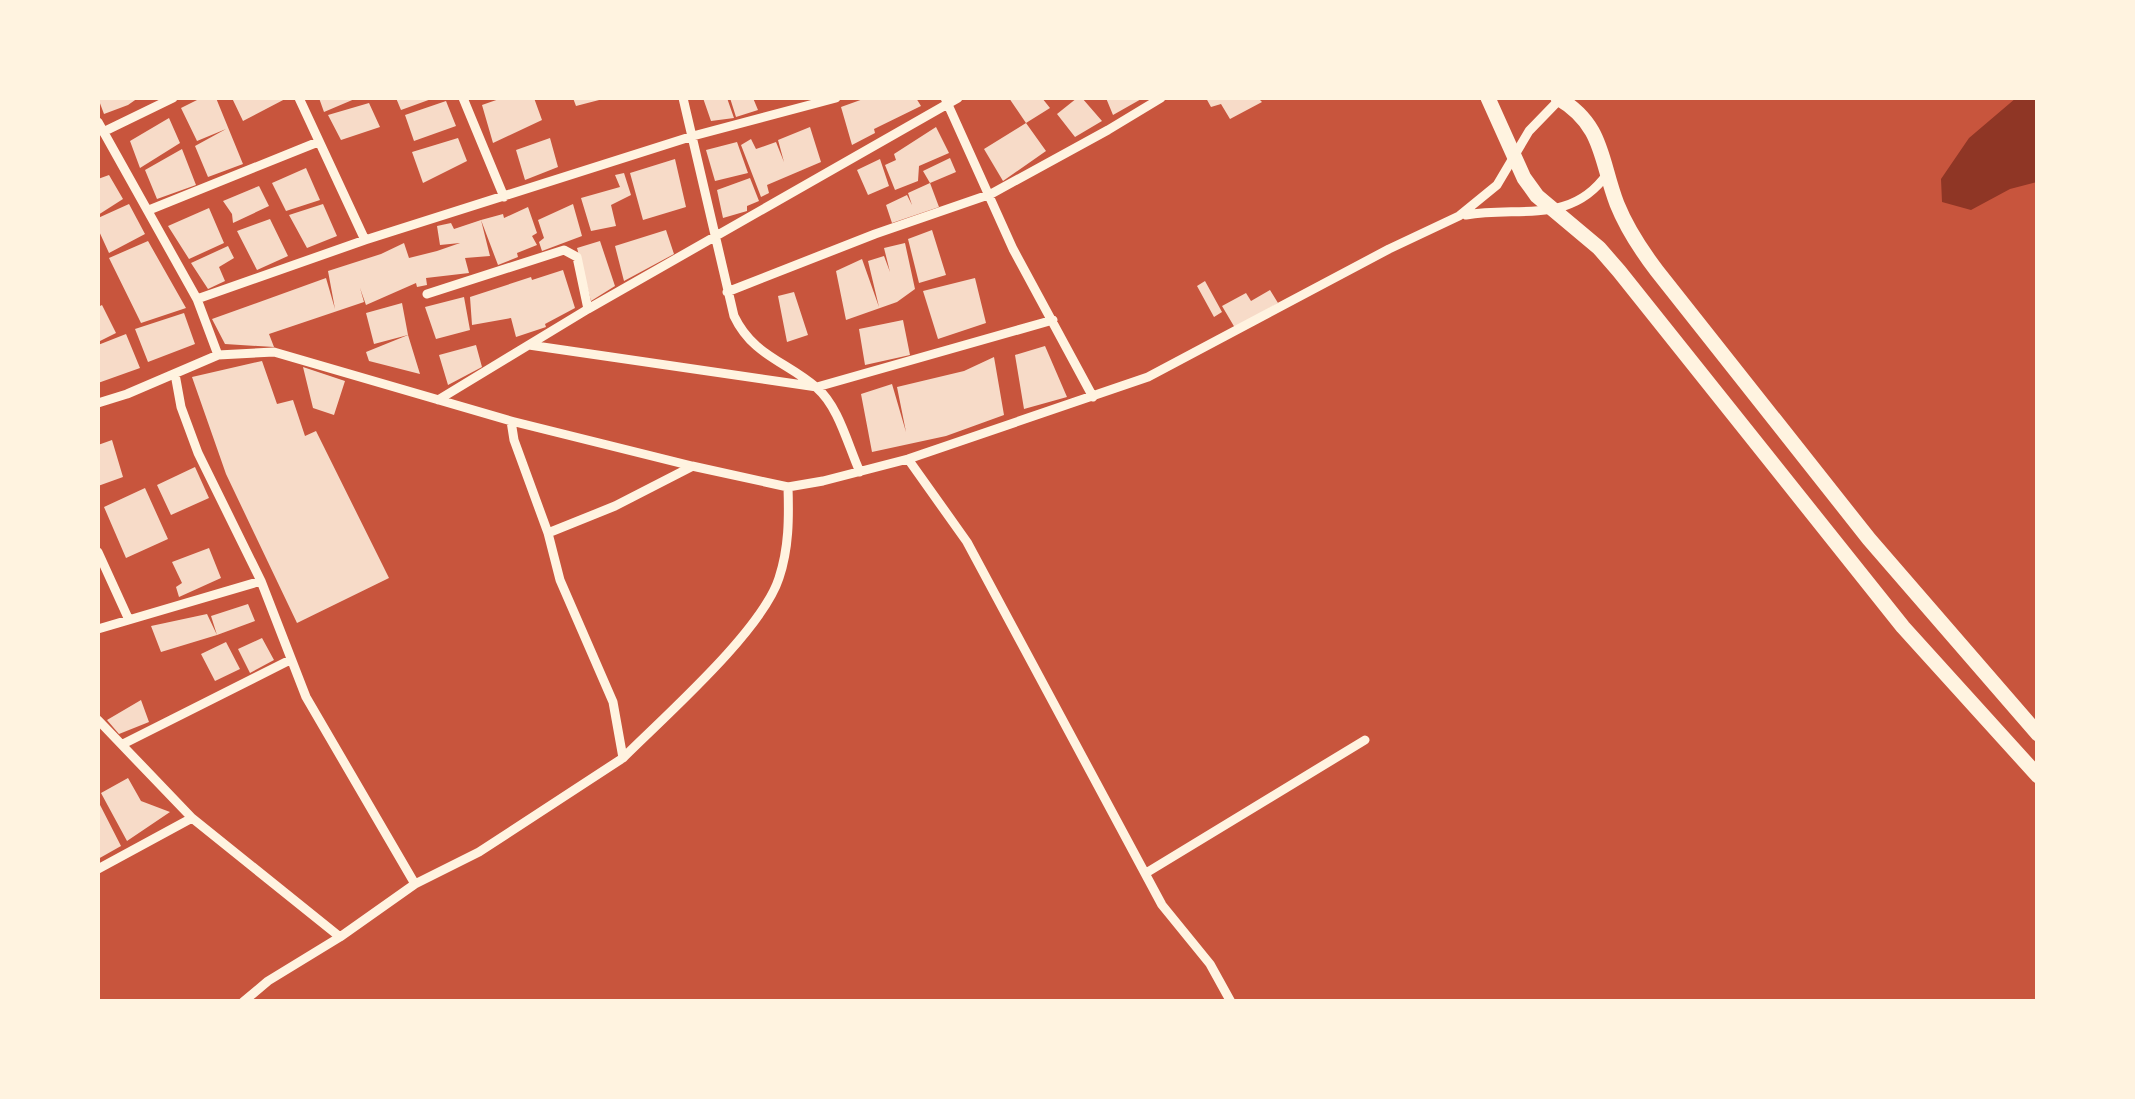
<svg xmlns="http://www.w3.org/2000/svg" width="2135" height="1099" font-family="Commissioner,sans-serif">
<rect width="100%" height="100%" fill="#c8553d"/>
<path fill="#8f3625" d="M2016 98H2037V182L2010 189 1971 210 1942 202 1941 179 1969 138Z"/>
<path fill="#f7dbc8" d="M98 98H138L128 105 104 114Z
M201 98H216L243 164 208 177 195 146 226 129 197 141 181 108Z
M232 98H287L243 121Z
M319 98H357L324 112Z
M396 98H434L401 110Z
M502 98H534L542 120 493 143 482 105Z
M573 98H603V99L576 106Z
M703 98H727L734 118 711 121Z
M730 98H753L758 110 736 117Z
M866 98H916L921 106 874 129 875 133 852 145 841 107Z
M1009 98H1042L1050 108 1026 123 1046 151 1003 181 984 149 1026 123Z
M1077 98H1082L1102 121 1075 137 1057 114Z
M1106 98H1143L1113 115Z
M1206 98H1258L1262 102 1230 119 1221 104 1211 107Z
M446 101 456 126 414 141 405 115Z
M369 103 380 127 341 140 328 115Z
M169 118 180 143 140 168 130 141Z
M810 127 821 162 767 185 769 193 761 197 741 145 751 139 756 149 776 142 784 162 778 140Z
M936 127 949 153 919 166 918 181 895 190 885 165 896 160 894 154Z
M458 138 467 161 423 183 412 152Z
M550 138 558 167 525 180 516 150Z
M737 142 748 173 715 181 706 150Z
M182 149 196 185 157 199 145 170Z
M950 158 956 172 930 183 939 207 892 223 886 205 907 195 912 205 908 193 930 183 923 171Z
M675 159 686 207 643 220 630 173Z
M880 159 889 186 868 195 857 170Z
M306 168 320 200 286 211 272 183Z
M624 173 631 195 611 205 616 226 591 231 581 198 620 187 615 175Z
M109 175 123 199 98 215V179Z
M750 178 759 201 747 206V211L723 218 717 190Z
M259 186 269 206 233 223 232 214 223 201Z
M129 204 145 234 109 253 98 229V218Z
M323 204 337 236 307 248 289 215Z
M573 204 582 236 542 251 539 242 544 238 538 220Z
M528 207 537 233 532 236 537 245 517 253 518 257 498 265 481 220 490 256 465 258 469 273 426 278 427 285 417 287 416 283 366 305 360 288 364 302 269 334 274 347 225 344 212 319 326 278 335 309 328 271 381 254 404 243 409 258 437 251 460 243 440 245 437 226 451 223 454 229 481 220 503 214 504 218Z
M209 208 224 243 189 259 168 226Z
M270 219 288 256 257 270 237 231Z
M666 230 674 254 624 281 615 246Z
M932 230 946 275 919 283 908 239Z
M148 241 186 308 141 323 109 258Z
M600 241 615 286 591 301 577 248Z
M905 243 915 289 897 302 846 320 836 271 862 259 879 307 868 261 884 256 890 272 884 248Z
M228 246 234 258 219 267 225 281 208 289 191 263Z
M563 270 575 308 545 324 546 327 516 337 511 318 472 325 470 297 531 277 532 280Z
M975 278 986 323 938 339 923 291Z
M1205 281 1222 312 1214 317 1197 286Z
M1270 290 1278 303 1235 328 1222 306 1246 293 1251 301Z
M794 292 808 335 787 342 778 296Z
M464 297 470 330 436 339 425 307Z
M402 303 408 335 420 374 369 361 366 352 408 335 374 344 366 313Z
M102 305 116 333 98 342V307Z
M184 313 195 344 148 362 135 329Z
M903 320 910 355 865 365 859 329Z
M126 334 140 368 98 383V345Z
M476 345 482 367 448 385 439 355Z
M1045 346 1067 397 1024 409 1015 355Z
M994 357 1004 415 946 436 872 452 861 394 892 384 906 432 897 387 964 371Z
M262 361 277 404 293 400 305 436 316 431 389 578 297 623 226 474 192 377Z
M303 367 345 381 334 415 313 408Z
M112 440 123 477 98 486V445Z
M195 467 209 498 171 515 157 485Z
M145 488 168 539 126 558 104 507Z
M209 548 221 578 179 597 176 587 182 583 172 562Z
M248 604 255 621 217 635 161 652 151 626 207 614 217 635 211 616Z
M262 638 274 660 250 673 238 649Z
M226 642 240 669 215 681 201 654Z
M141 700 149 722 119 734 107 720Z
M128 778 141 801 170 812 127 841 101 793Z
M98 801 121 846 98 859Z"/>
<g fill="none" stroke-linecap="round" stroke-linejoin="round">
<path stroke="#fff3e0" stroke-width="9" d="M299 98 365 240
M463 98 504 197
M683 98 734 316C753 356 786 361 817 388 839 407 848 446 860 472
M945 98 1013 249 1093 397
M98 122 197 299 218 355
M103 132 173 98
M149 210 318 142
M1466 215C1520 206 1571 225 1607 174
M727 292 875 234 991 194 1108 130 1161 98
M427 294 564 250 577 257 588 309
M197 299 365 240 693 136 836 98
M529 345 817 387 1053 320
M175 374 181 407 198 453 261 581 306 697 415 884
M438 400 588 309 958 98
M98 403 127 394 218 355 274 352 511 421 692 466 788 487 823 481 908 459 1148 377 1389 249 1459 216 1497 185 1529 131 1560 99
M908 459 967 542 1162 905 1210 964 1231 1002
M548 533 615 506 691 467
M98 552 129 620
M98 629 261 581
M98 720 192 818 340 937
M123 744 290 660
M623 758C665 716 762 631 779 578 789 548 789 518 788 487
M98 869 192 818
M1146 873 1365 740
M243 1002 268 981 340 937 415 884 479 852 623 758 613 702 560 580 548 533 514 440 511 421"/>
<path stroke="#fff3e0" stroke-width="15" d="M1488 98 1524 178 1537 196 1599 248 1619 271 1903 627 2038 776
M1558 98C1604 125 1600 160 1617 204 1627 229 1641 250 1657 271L1869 539 2038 734"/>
</g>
<rect width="2135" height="1099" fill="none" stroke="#fff3e0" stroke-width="200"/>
</svg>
